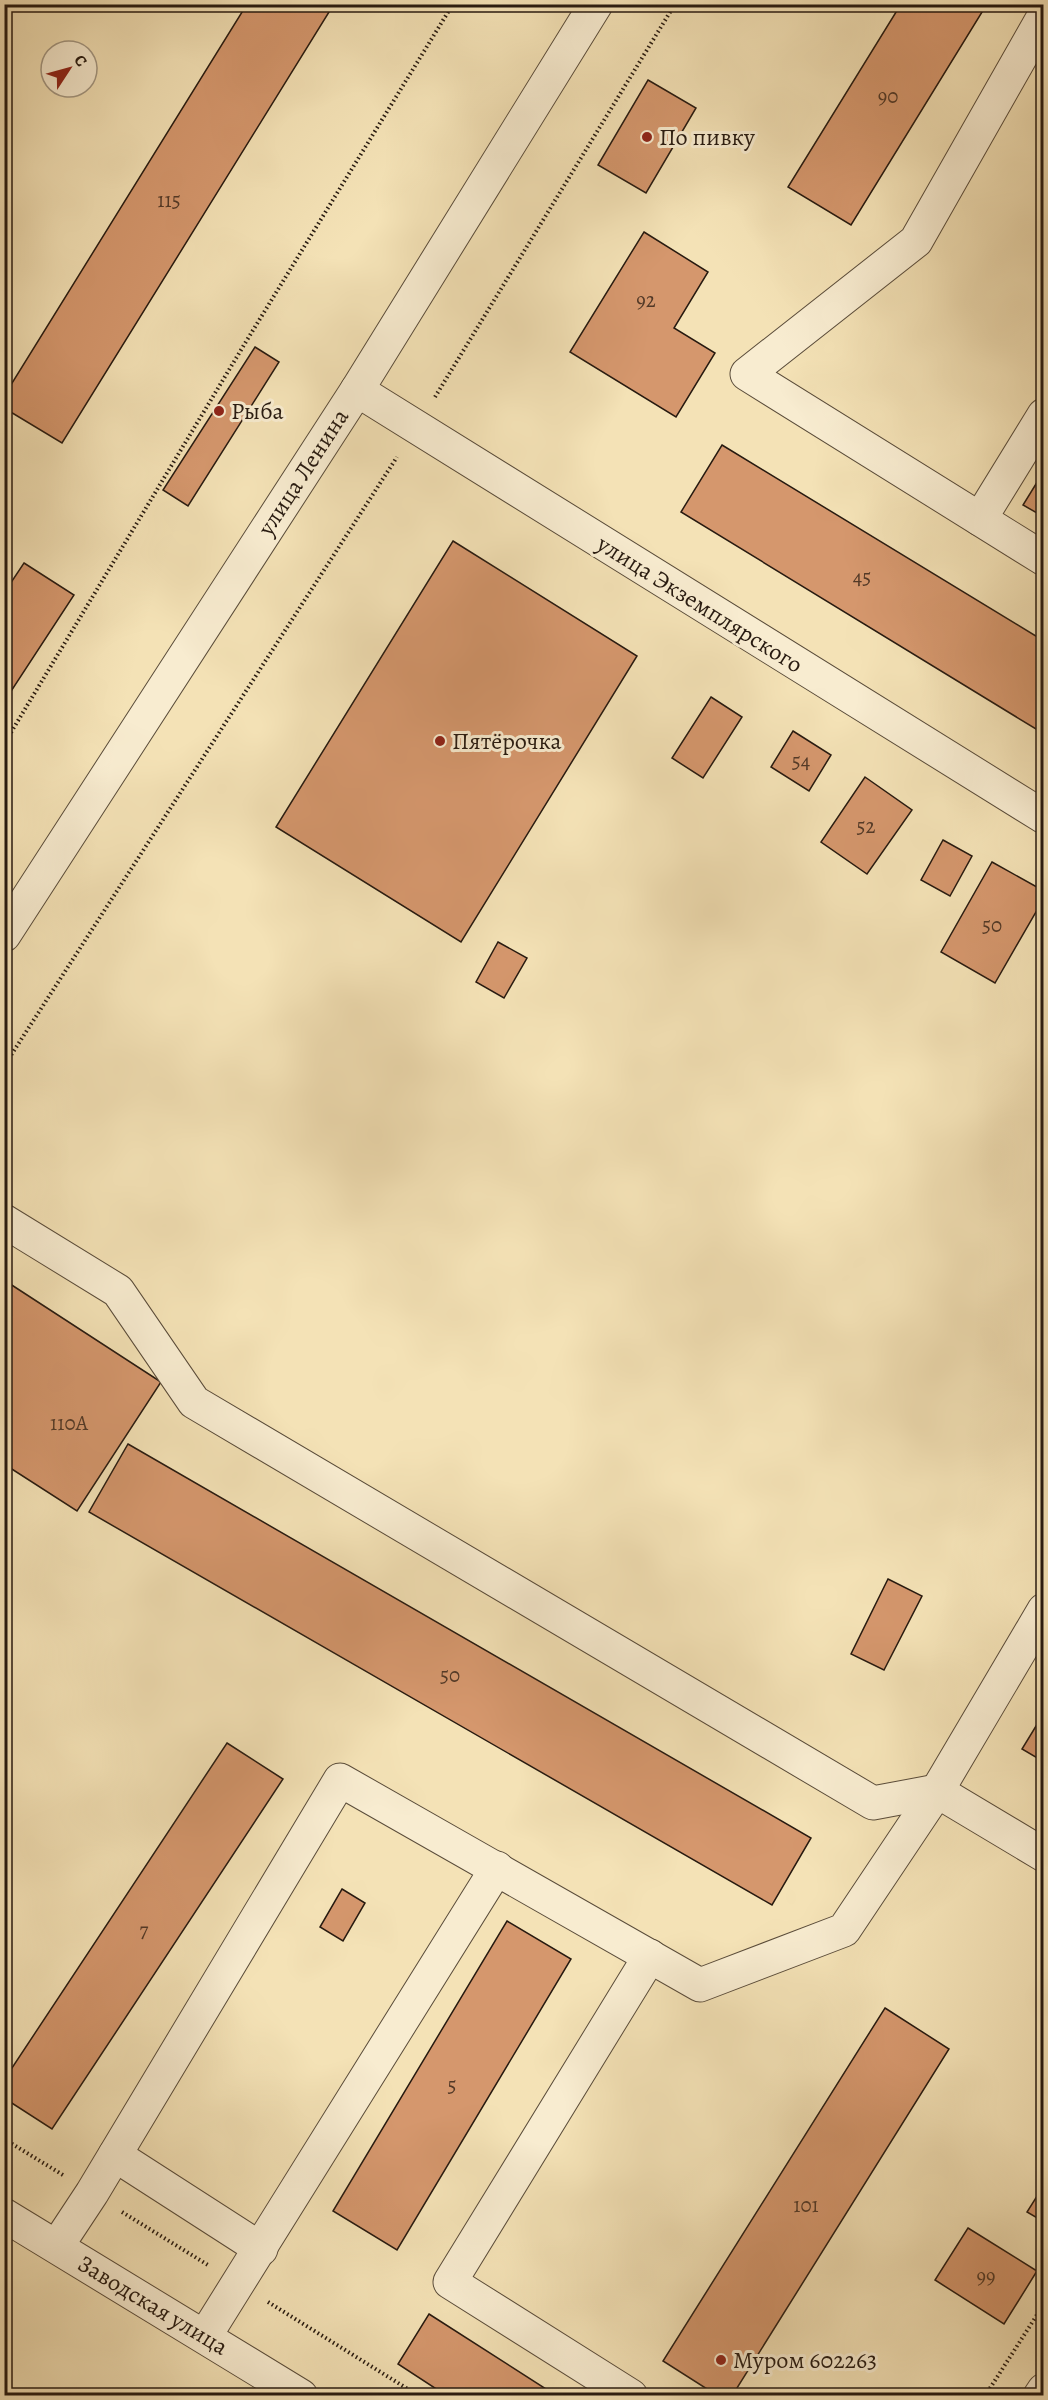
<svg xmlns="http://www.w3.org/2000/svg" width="1048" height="2400" font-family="Alegreya,serif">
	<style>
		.building { fill: #d5976d; stroke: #271a10; stroke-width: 1.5 }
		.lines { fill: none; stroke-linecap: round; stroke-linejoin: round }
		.minor-casing { stroke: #5a4c3a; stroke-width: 35 }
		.path { stroke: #271a10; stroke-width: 4; stroke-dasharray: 1.5 3; stroke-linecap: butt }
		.minor { stroke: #f8ecd0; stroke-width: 33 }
		.poi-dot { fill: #8f2418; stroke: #f8ecd0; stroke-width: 2 }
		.labels { text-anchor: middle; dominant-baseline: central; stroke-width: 6; stroke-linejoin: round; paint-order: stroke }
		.number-label { font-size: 21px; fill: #523927 }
		.poi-label { font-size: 24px; fill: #271a10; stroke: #f8ecd0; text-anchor: start }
		.street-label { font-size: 24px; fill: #271a10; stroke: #f8ecd0 }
	</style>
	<rect width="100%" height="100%" fill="#f4e2b6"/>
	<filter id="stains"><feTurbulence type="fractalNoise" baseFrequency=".00333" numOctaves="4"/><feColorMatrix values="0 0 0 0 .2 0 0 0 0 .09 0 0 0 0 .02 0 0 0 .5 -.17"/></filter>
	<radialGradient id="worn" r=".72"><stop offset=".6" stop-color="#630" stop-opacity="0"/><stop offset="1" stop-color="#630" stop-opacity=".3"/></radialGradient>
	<!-- building -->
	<g class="building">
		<polygon points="247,4 334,4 62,443 4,408 4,396"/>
		<polygon points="901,4 987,4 851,225 788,187"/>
		<polygon points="648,80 696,108 646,193 598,165"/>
		<polygon points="644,232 708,272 674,328 715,353 676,417 570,352"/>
		<polygon points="255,347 279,362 188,506 163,490"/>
		<polygon points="722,445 1044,641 1044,718 1036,729 681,512"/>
		<polygon points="1044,471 1044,517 1023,505"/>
		<polygon points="453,541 637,656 461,942 276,827"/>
		<polygon points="24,563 74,595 4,702 4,593"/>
		<polygon points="711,697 742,717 703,778 672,758"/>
		<polygon points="793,731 831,755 809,791 771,767"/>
		<polygon points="865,777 912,810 867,874 821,842"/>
		<polygon points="943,840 972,856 950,896 921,880"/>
		<polygon points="992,862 1044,891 1044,898 995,983 941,952"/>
		<polygon points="498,942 527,958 504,998 476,982"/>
		<polygon points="4,1280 161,1382 77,1511 4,1464"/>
		<polygon points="128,1444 811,1838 772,1905 89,1512"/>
		<polygon points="888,1579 922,1596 884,1670 851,1654"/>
		<polygon points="1044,1713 1044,1762 1022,1749"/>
		<polygon points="227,1743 283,1779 52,2129 4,2098 4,2080"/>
		<polygon points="342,1889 365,1903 343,1941 320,1927"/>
		<polygon points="507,1921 571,1959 397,2250 333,2211"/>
		<polygon points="885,2008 949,2049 732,2396 718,2396 663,2361"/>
		<polygon points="1044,2185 1044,2222 1027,2212"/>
		<polygon points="968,2228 1037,2271 1004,2324 935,2280"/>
		<polygon points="429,2314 557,2396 447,2396 398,2364"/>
	</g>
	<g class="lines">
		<defs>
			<g id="minor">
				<polyline points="1044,16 916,241 747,374 1044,559"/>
				<polyline points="357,390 1044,817"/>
				<polyline points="980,519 1044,415"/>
				<polyline points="4,935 357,390 596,4"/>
				<polyline points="4,1221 118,1291 194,1402 873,1803 937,1791 1044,1855"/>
				<polyline points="115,2155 261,2249"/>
				<polyline points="4,2215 301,2396"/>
				<polyline points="57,2246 92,2193 340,1780 700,1985 844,1930 937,1791 1044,1610"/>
				<polyline points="205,2336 497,1868"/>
				<polyline points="631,2396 450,2282 650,1956"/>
				<polyline points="1040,2396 1044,2390"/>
			</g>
		</defs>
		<!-- minor casing -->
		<use href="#minor" class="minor-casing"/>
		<!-- path -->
		<g class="path">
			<polyline points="435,397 675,4"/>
			<polyline points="4,744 247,340 453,4"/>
			<polyline points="4,1066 397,457"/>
			<polyline points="4,2139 63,2175"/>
			<polyline points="122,2212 208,2265"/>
			<polyline points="268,2302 419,2396"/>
			<polyline points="985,2396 1044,2304"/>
		</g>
		<!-- minor -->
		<use href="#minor" class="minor"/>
	</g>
	<!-- markers -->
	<g class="poi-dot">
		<circle cx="647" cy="137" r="6"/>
		<circle cx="219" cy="411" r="6"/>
		<circle cx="440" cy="741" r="6"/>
		<circle cx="721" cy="2360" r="6"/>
	</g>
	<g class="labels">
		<!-- number labels -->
		<g class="number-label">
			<text x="888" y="96">90</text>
			<text x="169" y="200">115</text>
			<text x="646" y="300">92</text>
			<text x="862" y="577">45</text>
			<text x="801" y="761">54</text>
			<text x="866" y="826">52</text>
			<text x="992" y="925">50</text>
			<text x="69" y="1423">110А</text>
			<text x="450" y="1675">50</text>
			<text x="144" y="1930">7</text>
			<text x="452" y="2085">5</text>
			<text x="806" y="2205">101</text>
			<text x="986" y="2276">99</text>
		</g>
		<!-- poi labels -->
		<g class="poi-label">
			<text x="659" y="137">По пивку</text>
			<text x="231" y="411">Рыба</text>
			<text x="452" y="741">Пятёрочка</text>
			<text x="733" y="2360">Муром 602263</text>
		</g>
		<!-- street labels -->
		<g class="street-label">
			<text transform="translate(303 472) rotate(-57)">улица Ленина</text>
			<text transform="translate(700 604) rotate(32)">улица Экземплярского</text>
			<text transform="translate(153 2305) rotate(31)">Заводская улица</text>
		</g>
	</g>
	<!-- margin -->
	<rect width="1048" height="2400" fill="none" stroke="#f4e2b6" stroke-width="24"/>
	<rect x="6" y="6" width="1036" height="2388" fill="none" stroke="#271a10" stroke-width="3"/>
	<rect x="12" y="12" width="1024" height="2376" fill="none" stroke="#271a10" stroke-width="1.5"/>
	<!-- north arrow -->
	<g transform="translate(69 69) rotate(54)"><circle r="28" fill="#f8ecd0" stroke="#a49883" stroke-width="1.5"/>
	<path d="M0-4.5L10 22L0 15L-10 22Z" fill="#8f2418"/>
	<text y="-9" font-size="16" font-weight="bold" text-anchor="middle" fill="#271a10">С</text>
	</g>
	<rect width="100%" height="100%" filter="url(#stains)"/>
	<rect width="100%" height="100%" fill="url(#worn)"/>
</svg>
